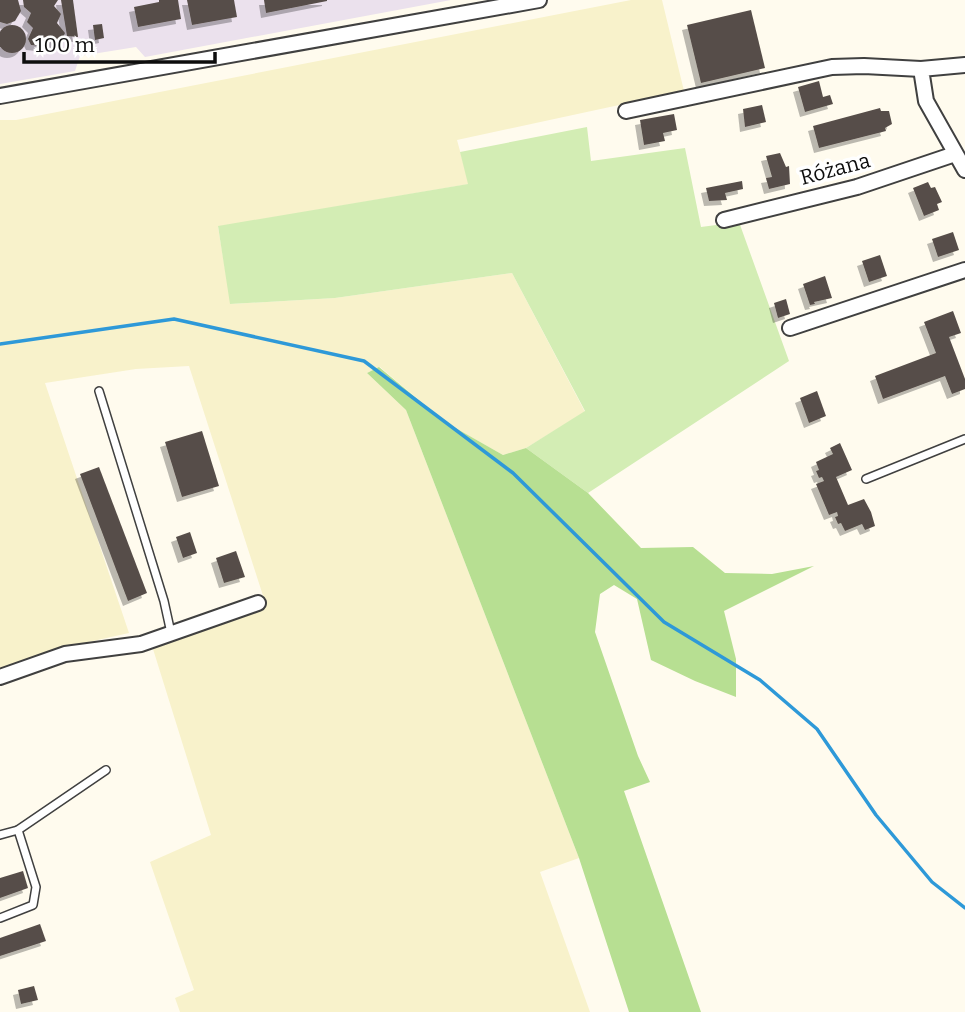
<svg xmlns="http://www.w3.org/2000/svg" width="965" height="1012" font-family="Bitter,serif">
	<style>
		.industrial { fill: #ebe1ed }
		.farmland { fill: #f8f2cb }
		.green { fill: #d3edb4 }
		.forest { fill: #b7df92 }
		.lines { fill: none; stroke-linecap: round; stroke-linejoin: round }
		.stream { stroke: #2e99d8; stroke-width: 3.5 }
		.building { fill: #574e49; filter: url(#shadow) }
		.service-casing { stroke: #404040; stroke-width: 10 }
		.minor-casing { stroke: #404040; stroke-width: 18 }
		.service { stroke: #fff; stroke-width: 7 }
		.minor { stroke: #fff; stroke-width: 14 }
		.labels { text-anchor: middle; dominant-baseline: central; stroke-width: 7; stroke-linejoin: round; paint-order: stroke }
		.street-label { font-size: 21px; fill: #0d0d0d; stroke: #fff }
	</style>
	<defs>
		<filter id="shadow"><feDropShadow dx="-5" dy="5" stdDeviation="0" flood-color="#0004"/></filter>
	</defs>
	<rect width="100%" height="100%" fill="#fffbee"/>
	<!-- industrial -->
	<polygon class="industrial" points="0,0 451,0 145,57 136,47 80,56 75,71 0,84"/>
	<!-- farmland -->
	<polygon class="farmland" points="631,0 662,0 684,91 457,140 469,184 218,227 231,304 335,298 512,273 585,412 526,448 503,455 445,422 380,367 367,373 406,410 579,858 540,872 590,1012 180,1012 175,998 194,990 150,862 211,835 153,649 203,627 266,605 189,366 136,369 45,383 129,633 66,647 0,670 0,120 16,120"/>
	<!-- green -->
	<polygon class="green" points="587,127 591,161 685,148 701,227 739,222 789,361 588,493 526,448 585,411 512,273 335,298 230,304 218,226 468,184 460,152"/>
	<!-- forest -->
	<polygon class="forest" points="379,367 445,422 503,455 526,448 588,493 641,548 693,547 725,573 772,574 814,566 724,611 736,659 736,697 695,681 651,660 637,599 614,585 600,594 595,632 638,756 650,782 624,791 701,1012 629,1012 579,858 406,410 367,373"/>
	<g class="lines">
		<!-- stream -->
		<polyline class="stream" points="0,344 174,319 364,361 513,473 664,622 760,680 817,729 876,815 932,882 965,908"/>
	</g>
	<!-- building -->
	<g class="building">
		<polygon points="0,0 18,0 21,11 15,21 7,24 0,22"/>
		<polygon points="23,0 58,0 54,6 61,14 57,23 65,33 61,42 56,44 46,39 41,46 31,45 28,39 33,28 27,22 31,13 24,7"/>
		<polygon points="61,0 73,0 78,37 67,36"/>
		<polygon points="159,0 178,0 181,19 138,27 134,7 159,2"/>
		<polygon points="187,0 234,0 237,17 192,25"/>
		<polygon points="264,0 327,0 327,1 266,13"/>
		<polygon points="751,10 765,68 701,83 687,25"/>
		<polygon points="102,24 104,38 95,40 93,25"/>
		<circle cx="12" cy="39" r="14"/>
		<polygon points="819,81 823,97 830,95 833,104 805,112 798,87"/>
		<polygon points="762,105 766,122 745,127 743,109"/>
		<polygon points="880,108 881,111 889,111 892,124 885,128 886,131 819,148 813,126"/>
		<polygon points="674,114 677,130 663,133 665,141 644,145 640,120"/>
		<polygon points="780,153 786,167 789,166 790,184 769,189 766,178 772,177 766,156"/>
		<polygon points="742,181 743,189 725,193 727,200 709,201 706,188"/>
		<polygon points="928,182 931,188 935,187 942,202 937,204 939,210 924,216 913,188"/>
		<polygon points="953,232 959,250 938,257 932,239"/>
		<polygon points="880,255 887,276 869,282 862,261"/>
		<polygon points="825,276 832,298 814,302 815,304 810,305 803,284"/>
		<polygon points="786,299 790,314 778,318 774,303"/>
		<polygon points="953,311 961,333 949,337 965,379 965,389 952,394 945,376 883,399 875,376 936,353 924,322"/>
		<polygon points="817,391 826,416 809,423 800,398"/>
		<polygon points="202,431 219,486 182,497 165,442"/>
		<polygon points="840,443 852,470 836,477 848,505 864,499 871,512 875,526 865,530 862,524 845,531 841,523 838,524 835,517 838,516 837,512 829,515 816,484 824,481 822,477 819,478 816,471 819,470 816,462 833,454 830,448"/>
		<polygon points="99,467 147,593 128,601 80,474"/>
		<polygon points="190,532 197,553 183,558 176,537"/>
		<polygon points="236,551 245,577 224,583 216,558"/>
		<polygon points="23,871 28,888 0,898 0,878"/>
		<polygon points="40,924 46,941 0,956 0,938"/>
		<polygon points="34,986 38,1000 21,1004 18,990"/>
	</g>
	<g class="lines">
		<defs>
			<g id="service">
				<polyline points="99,391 164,601 171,633"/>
				<polyline points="866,479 965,439"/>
				<polyline points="18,830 106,770"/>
				<polyline points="0,835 18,830 36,887 33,905 0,918"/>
			</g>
			<g id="minor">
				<polyline points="965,65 921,69 926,101 965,170"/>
				<polyline points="0,96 539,0"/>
				<polyline points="626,111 832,67 864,66 921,69"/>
				<polyline points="724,220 857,187 955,154"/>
				<polyline points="790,328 965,270"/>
				<polyline points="0,677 65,654 141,644 258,603"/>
			</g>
		</defs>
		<!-- service casing -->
		<use href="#service" class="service-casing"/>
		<!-- minor casing -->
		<use href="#minor" class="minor-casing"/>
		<!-- service -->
		<use href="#service" class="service"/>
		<!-- minor -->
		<use href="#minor" class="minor"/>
	</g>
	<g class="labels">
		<!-- street labels -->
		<g class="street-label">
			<text transform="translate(835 169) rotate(-15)">Różana</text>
		</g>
	</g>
	<!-- scale -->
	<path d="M24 52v10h191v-10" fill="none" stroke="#0d0d0d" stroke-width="3.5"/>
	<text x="35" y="52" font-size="21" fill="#0d0d0d" stroke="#ffffff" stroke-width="5" paint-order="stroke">100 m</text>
</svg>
